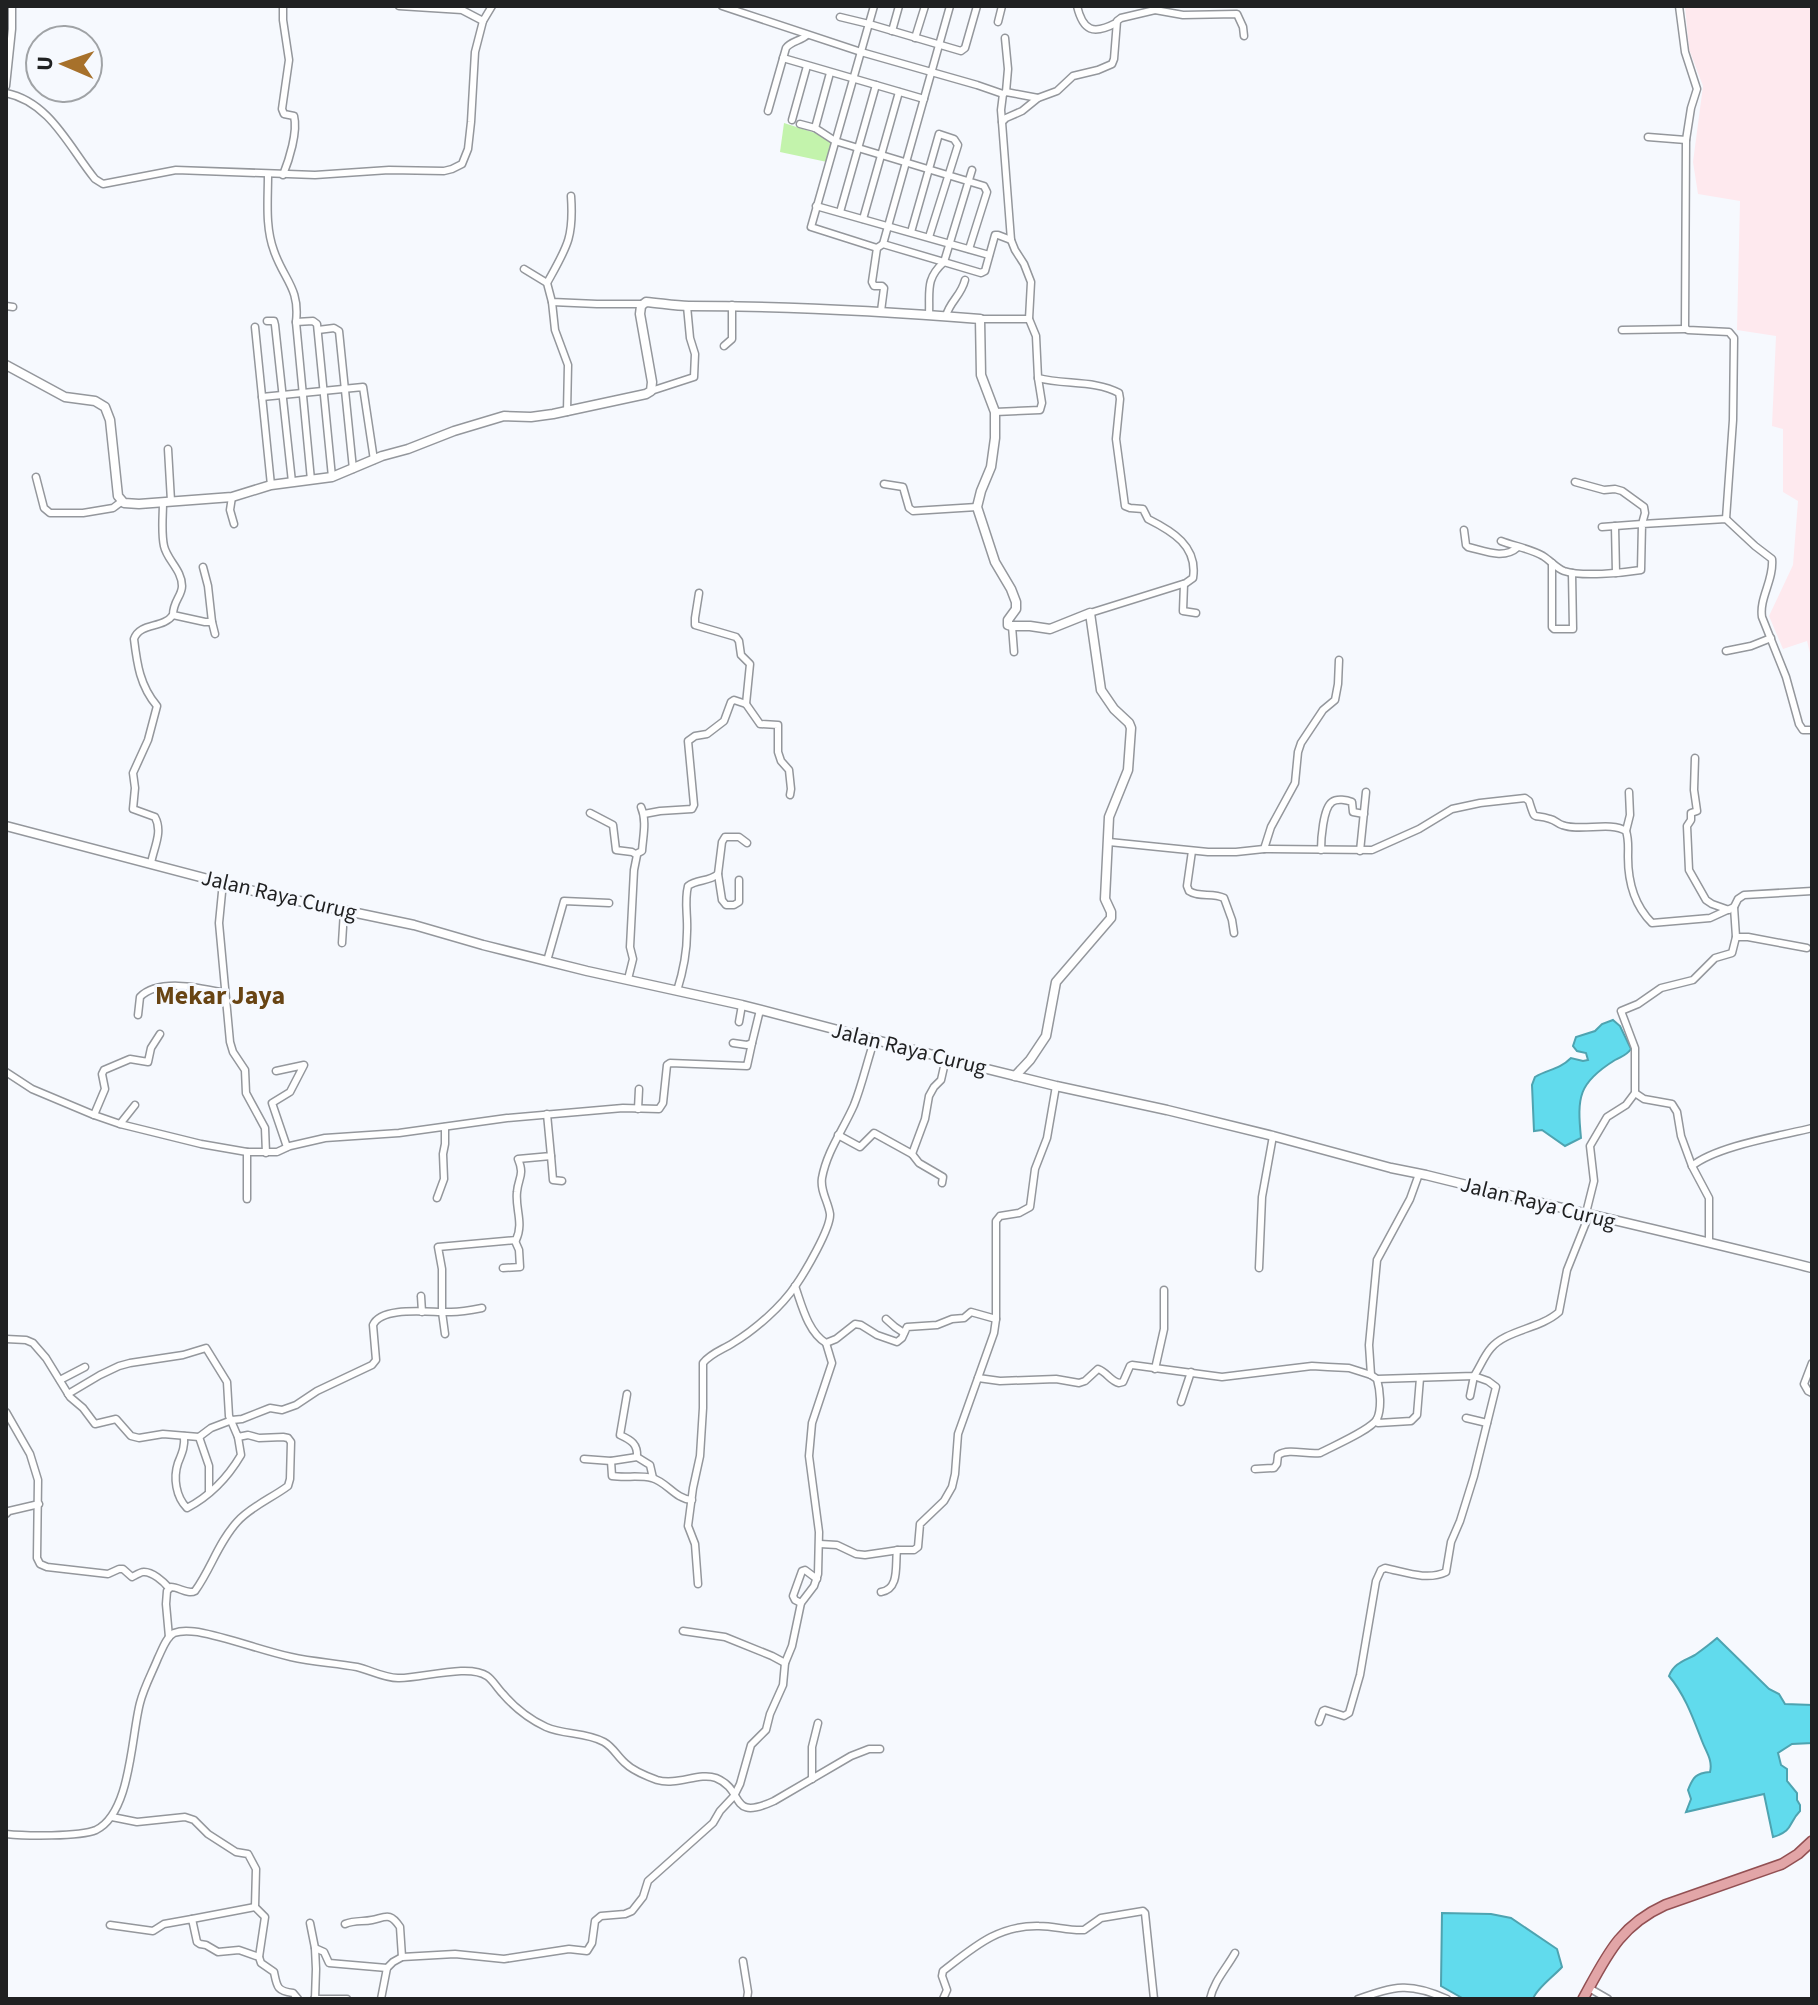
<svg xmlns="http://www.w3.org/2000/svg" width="1818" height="2005" font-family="'Source Sans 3',sans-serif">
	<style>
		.industrial { fill: #fee9ee }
		.green { fill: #c3f3ac }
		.water { fill: #61dbed; stroke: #4ea3b0; stroke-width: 2 }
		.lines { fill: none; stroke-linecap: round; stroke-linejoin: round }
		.street-casing { stroke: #94979c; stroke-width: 9 }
		.secondary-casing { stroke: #94979c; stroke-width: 11 }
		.primary-casing { stroke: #925053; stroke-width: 12 }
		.street { stroke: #fff; stroke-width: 6 }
		.secondary { stroke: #fff; stroke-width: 8 }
		.primary { stroke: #e2a5a7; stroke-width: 9 }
		.labels { text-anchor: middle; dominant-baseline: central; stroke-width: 6; stroke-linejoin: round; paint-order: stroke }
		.street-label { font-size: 22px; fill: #202122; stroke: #f6f9fe }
		.quarter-label { font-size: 26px; font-weight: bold; fill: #684413; stroke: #f6f9fe }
	</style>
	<rect width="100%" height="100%" fill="#f6f9fe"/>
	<!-- industrial -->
	<polygon class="industrial" points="1685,6 1812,6 1812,661 1807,641 1783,649 1769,616 1793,565 1798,501 1783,492 1783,429 1772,426 1776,336 1737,330 1740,201 1698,194 1693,162 1703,86 1689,49"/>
	<!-- green -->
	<polygon class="green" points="784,123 834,139 827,162 780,152"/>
	<!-- water -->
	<g class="water">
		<path d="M1613,1020l7,6 11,23c-5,7 -9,7 -16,11 -37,23 -38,37 -34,78l-16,8 -23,-16 -8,1 -2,-46 3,-8c13,-8 24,-7 36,-19l12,3 5,-1 -2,-7 -9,-2 -4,-5 3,-9 19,-6 7,-7z"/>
		<path d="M1717,1638l52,51 10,5 6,10 27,1v38l-20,1 -14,9 3,12 6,4v12l10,12v7l3,5v6c-12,12 -6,20 -27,26l-9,-43 -78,18 5,-13 -3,-9c5,-13 8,-17 22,-18 3,-12 -4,-20 -8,-31 -9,-23 -17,-46 -33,-65 5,-13 15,-15 26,-21 7,-5 15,-11 22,-17z"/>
		<path d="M1442,1913l49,1 20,4 46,31 5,18c-8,9 -26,22 -29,32h-69l-23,-13z"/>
	</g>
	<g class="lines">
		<defs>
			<g id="street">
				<polyline points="399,6 462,10 483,21"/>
				<polyline points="722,6 861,52 977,85 1003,94 1006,92 1038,98"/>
				<polyline points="874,6 811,227 877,248 883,244 981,273 985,271 995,235 998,235 1011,240"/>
				<path d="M1077,6c6,25 16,29 39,17"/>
				<polyline points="1679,6 1685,52 1697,89 1691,108 1686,140 1685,328 1688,330 1729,332 1734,338 1733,420 1726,519"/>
				<polyline points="1155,10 1183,15 1237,14 1243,27 1244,36"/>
				<polyline points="840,17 869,24 961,51 965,48 977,6"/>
				<polyline points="998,22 1002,6"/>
				<polyline points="892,31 899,6"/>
				<polyline points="915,38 925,6"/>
				<polyline points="1005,38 1008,69 1006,92"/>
				<polyline points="783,58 924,99"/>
				<polyline points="6,86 12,29 12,6"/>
				<path d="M6,93c44,9 63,54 89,86l8,5 73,-14 139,5 74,-5 55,1 8,-2 10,-5 6,-15 3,-27 4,-70 8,-31 9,-15"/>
				<path d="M768,111l18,-63c5,-7 15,-7 21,-13"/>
				<polyline points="792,120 807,66"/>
				<polyline points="1002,122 1001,110 1003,94"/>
				<polyline points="800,124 815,128 835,141 984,186 987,192 969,249"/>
				<polyline points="815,128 830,73"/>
				<polyline points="1648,137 1686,140"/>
				<path d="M268,175c0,25 -3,52 6,76 10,29 26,37 22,71l15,158"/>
				<path d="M283,175c6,-15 15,-43 11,-59l-10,-2 -2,-5 7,-49 -6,-40v-14"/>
				<polyline points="816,206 989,255"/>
				<polyline points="840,212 876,85"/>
				<polyline points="863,219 899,92"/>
				<polyline points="911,232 939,134 954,139 958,145 929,237"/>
				<polyline points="883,244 950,6"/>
				<polyline points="877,248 872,282 874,286 882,286 884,288 881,311"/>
				<polyline points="524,269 547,283 552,302 597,304 642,304"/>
				<path d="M547,283c20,-36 27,-45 24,-87"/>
				<polyline points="552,302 555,330 568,365 567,412"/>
				<polyline points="6,306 13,307"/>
				<path d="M929,315c1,-24 -4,-36 15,-53l28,-92"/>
				<path d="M946,316c4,-15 15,-20 19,-36"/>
				<polyline points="980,319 1029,319"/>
				<polyline points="267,321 274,321 275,325 292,482"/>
				<polyline points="296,322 313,321 317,324 332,477"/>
				<polyline points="255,327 271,485"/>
				<polyline points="318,330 334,328 339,331 353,469"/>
				<polyline points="1622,330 1686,329"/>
				<polyline points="724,346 732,339 732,305"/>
				<polyline points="651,391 694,377 695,354 690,338 687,306"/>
				<polyline points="262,397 363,387 374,460"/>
				<polyline points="995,412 1040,410 1042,403 1038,378"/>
				<polyline points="168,449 171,501"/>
				<polyline points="36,477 44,508 50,513 83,513 113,508 121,502"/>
				<polyline points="1575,482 1604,490 1615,489 1622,491 1644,507 1645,513 1642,524 1602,527"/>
				<polyline points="884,484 903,487 909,508 913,511 977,507"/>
				<polyline points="232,497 230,510 234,524"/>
				<path d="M163,502c0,14 -2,30 1,44 3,14 18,24 18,40 0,10 -9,15 -9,29l32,7h7l-4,-36 -5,-19"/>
				<polyline points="1615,526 1616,573"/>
				<path d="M1464,530l2,15 2,2c17,4 36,13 50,0"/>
				<path d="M1501,541c13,5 30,8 42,15 8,5 13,12 21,15 18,6 58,2 77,-1l1,-46 84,-5 29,27 17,13c2,21 -13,39 -10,58l24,60 13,47 4,6h9"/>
				<polyline points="1552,563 1552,627 1554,629 1573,629 1572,573"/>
				<polyline points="1184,584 1183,611 1196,613"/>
				<polyline points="699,593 695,618 695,625 736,637 739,641 741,655 750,664 746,704"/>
				<path d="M1090,613l96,-30 7,-5c5,-32 -21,-47 -45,-59l-5,-10 -13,-1 -5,-2 -9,-67 4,-40 -1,-6c-24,-13 -55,-8 -81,-15l-2,-42 -7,-17 2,-37 -7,-18 -9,-14 -4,-10 -9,-118 4,-4 16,-7 16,-13 19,-7 16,-15 25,-6 14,-6 2,-5 3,-38 4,-3 34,-8 2,-4"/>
				<polyline points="212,622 215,634"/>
				<polyline points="1012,626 1014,652"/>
				<polyline points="1726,651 1751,646 1771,638"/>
				<polyline points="1695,758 1694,790 1697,811 1691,813 1691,820 1687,826 1689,870 1706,900 1712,904 1729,910"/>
				<polyline points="590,813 613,825 616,850 632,852 637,855 634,870 630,947 633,959 628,979"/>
				<polyline points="644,814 660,811 692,809 694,805 688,741 695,736 707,734 724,721 731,702 734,700 746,704 760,724 778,725 778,752 781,761 789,770 791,789 790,795"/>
				<polyline points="1626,831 1630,815 1629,792"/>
				<path d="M1109,842l99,10h28l28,-3 108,1 47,-21 33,-20 28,-6 45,-5 4,3c7,22 3,12 21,18 5,1 8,5 12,6 19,7 48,-4 64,6 3,9 2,17 2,26 0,26 6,48 24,66l58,-5 24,-11 4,-8 6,-4 68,-4"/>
				<polyline points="1264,849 1271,827 1295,783 1298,752 1301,743 1323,710 1335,700 1338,684 1339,660"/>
				<path d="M1321,850c0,-10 2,-42 11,-48 5,-4 15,-2 20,0l1,10 11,2"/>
				<path d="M1192,851l-5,35 2,5c10,7 24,1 35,7l8,22 2,13"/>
				<polyline points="1360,851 1366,792"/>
				<path d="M636,854l6,-3c1,-15 5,-30 -1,-44"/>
				<path d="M151,863c3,-16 12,-31 4,-46l-22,-8 2,-21 -2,-15 15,-33 9,-34c-17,-20 -20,-42 -23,-67 6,-17 29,-10 39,-24"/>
				<polyline points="718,874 722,900 726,905 734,905 739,902 739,880"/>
				<polyline points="223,882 219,923 230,1042 233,1052 245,1070 246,1093 265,1128 266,1153"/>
				<polyline points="1736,937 1748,937 1807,948"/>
				<polyline points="342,943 344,911"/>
				<polyline points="547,961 564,901 609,903"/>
				<path d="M677,991c6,-19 10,-39 10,-59 1,-17 -3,-30 1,-46 9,-7 21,-4 30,-12l4,-32 3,-5h14l8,6"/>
				<path d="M138,1015l2,-18c19,-19 61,-9 85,-4"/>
				<polyline points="739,1022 742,1005"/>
				<polyline points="733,1043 747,1045 752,1043 760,1010"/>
				<polyline points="276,1071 304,1065 290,1092 272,1103 287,1147"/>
				<polyline points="6,1072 32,1089 94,1115 120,1124 201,1144 247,1152 277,1152 290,1146 325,1138 399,1133 507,1118 623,1108 659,1109 663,1103 667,1065 670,1063 747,1066 752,1043"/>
				<polyline points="1635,1093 1644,1099 1672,1104 1677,1112 1681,1136 1692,1166"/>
				<polyline points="638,1109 639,1089"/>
				<polyline points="94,1115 105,1089 102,1074 104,1070 130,1059 148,1062 151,1048 160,1034"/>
				<polyline points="120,1124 135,1105"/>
				<polyline points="838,1135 860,1147 874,1133 912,1154 925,1119 929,1096 934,1087 941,1080 946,1058"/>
				<polyline points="912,1154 919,1163 943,1177 942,1183"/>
				<polyline points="551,1156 553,1180 562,1181"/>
				<polyline points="437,1198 444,1179 443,1154 445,1144 445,1127"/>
				<polyline points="247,1199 247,1152"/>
				<polyline points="1586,1213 1594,1181 1590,1146 1607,1117 1626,1105 1635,1093 1635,1048 1621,1011 1638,1004 1661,988 1693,980 1715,958 1732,953 1736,937 1734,907"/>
				<path d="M1709,1242v-44l-17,-32c25,-20 88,-30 120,-38"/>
				<polyline points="503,1268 520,1267 519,1250 515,1241"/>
				<polyline points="1259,1268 1262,1197 1273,1136"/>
				<path d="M795,1286c7,20 13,46 31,57l10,-4 19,-15 6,1 16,10 20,7 5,-4 5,-11 30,-2 15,-6 12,-1 7,-6 25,7"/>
				<polyline points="421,1296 422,1312"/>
				<polyline points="886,1319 895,1327 904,1333"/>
				<path d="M445,1334l-3,-22v-43l-4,-22 78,-7c8,-17 -1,-31 1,-48 1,-14 8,-17 1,-33l33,-3 -4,-42"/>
				<path d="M6,1339l20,1 7,3 13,15 24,39 13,11 12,16 21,-5 15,17 8,2 24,-4 36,3 12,-9 21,-8 10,-1 28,-11 12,2 14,-5 21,-14 55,-26 4,-5 -3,-35c9,-20 59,-12 78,-13 11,0 21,-2 31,-4"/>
				<polyline points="1812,1363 1804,1384 1808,1391 1812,1393"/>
				<polyline points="1155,1369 1164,1329 1164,1290"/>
				<polyline points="1371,1375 1369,1345 1377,1260 1410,1199 1419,1174"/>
				<path d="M978,1378l22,3 56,-2 23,4 6,-2 13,-12c9,3 12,12 21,14l4,-1 7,-16 2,-1 90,12 90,-11 16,1 21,1 22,7 6,4 97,-3c6,-9 10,-20 17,-28 15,-18 49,-19 68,-36l8,-42 22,-55"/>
				<polyline points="60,1380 85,1367"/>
				<path d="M68,1394l32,-19 19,-9 11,-3 53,-8 23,-7 21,34 2,34 9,21 10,-2 11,3 24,-1 5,1 3,4 -1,37 -2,7c-16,12 -38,21 -51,36 -19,21 -26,47 -42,69 -7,4 -16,-4 -24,-4l-4,4 -1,13 3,33"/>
				<path d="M627,1394l-7,41c11,5 18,9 17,22"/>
				<polyline points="1181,1402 1191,1372"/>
				<path d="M6,1412l24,42 8,26 -1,78 3,6 7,3 61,7 11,-5h4l9,8c2,-1 9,-5 11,-5 9,-1 21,10 26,16"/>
				<polyline points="1466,1418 1487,1423"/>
				<polyline points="1377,1419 1378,1423 1411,1421 1417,1415 1420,1378"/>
				<path d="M184,1436c1,11 -2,17 -6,27 -5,15 -2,34 9,45 23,-12 41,-31 54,-53l-3,-18"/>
				<polyline points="199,1437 209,1466 209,1492"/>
				<polyline points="584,1459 611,1461 637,1457 650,1465 653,1478"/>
				<path d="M611,1461l1,15c13,2 27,-1 40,2 15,4 23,21 40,22"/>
				<path d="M1255,1469l19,-1 3,-4 1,-9c11,-7 29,0 42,-2 13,-7 51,-23 57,-34 5,-11 3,-29 0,-40"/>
				<polyline points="6,1514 9,1511 39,1504"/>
				<polyline points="820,1544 837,1545 856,1554 865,1555 899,1550 914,1550 918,1547 920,1524 944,1501 952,1487 955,1474 958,1434 994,1333 996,1319 996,1221 1000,1216 1019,1213 1030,1207 1035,1169 1047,1138 1056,1086"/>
				<path d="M698,1584l-3,-40 -7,-18 5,-38 7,-32 3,-48v-45c8,-10 19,-13 30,-20 22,-13 49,-37 63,-58 9,-13 35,-57 34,-71 -2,-13 -10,-23 -8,-36 5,-27 21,-48 32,-73 8,-20 13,-43 20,-64"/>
				<path d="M881,1592c19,-3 14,-27 16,-42"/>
				<polyline points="801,1603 795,1600 793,1596 802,1571 805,1570 817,1579"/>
				<polyline points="683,1631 725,1637 772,1656 785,1663"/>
				<path d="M1319,1722l4,-11 2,-1 19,6 5,-3 11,-38 16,-94 5,-11 4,-2c20,4 42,13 61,4l5,-30 9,-21 14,-45 22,-89 -8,-6 -14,-5 -4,20"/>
				<polyline points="812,1779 812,1747 818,1723"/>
				<polyline points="112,1817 137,1822 185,1817 194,1820 208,1834 236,1852 248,1854 256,1869 255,1907 265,1917 259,1957"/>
				<path d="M6,1834c19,2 73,3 90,-4 35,-17 35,-93 44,-127 4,-16 12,-30 18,-45 4,-8 8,-21 16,-25 8,-3 16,-2 24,-1 32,6 62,18 93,25 22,5 44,6 66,10 13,3 27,11 41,11 21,1 71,-15 89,-2 6,4 10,12 16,18 12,14 26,25 43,33 18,8 40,5 58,15 9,5 13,14 21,21 8,8 21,13 32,17 20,6 42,-8 59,-2 30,12 12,44 58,23l77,-45 18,-7h11"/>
				<polyline points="192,1919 255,1907"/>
				<polyline points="310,1923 315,1948 324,1952 329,1963 387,1968"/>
				<path d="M345,1924c10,-4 18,-2 27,-4 14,-3 18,-8 28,7l2,30"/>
				<path d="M110,1925l43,6 11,-7 28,-5 5,23 3,2 6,1 12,7 21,-2 20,7 2,6 13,9c3,15 3,19 19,21l5,6"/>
				<polyline points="315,1948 316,1969 315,1999"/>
				<polyline points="743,1961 748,1992 747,1999"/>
				<polyline points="1589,1988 1608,1999"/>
				<polyline points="314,1999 347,1999"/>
				<polyline points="381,1999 387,1968 393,1962 402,1957 455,1954 504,1959 569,1949 587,1951 592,1943 595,1921 601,1916 625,1914 632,1911 643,1897 648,1881 713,1823 720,1811 734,1796 740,1784 751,1745 766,1730 770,1714 783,1685 785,1663 792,1646 801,1603 814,1586 818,1574 819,1532 809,1456 812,1423 832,1363 826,1343"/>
				<path d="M943,1999l4,-9 -5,-14 1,-5c31,-24 55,-46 96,-45 16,0 30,5 45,4l17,-12 42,-7 2,2 9,86"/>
				<path d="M1210,1999c4,-18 16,-30 25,-46"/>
				<path d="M1358,1999c38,-13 51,-17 89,0"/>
			</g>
			<g id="secondary">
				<path d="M6,365l59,32 30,4 10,6 5,13 8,76 6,7 15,1 93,-7 39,-12 61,-8 50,-21 26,-7 46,-18 50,-15 27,1 22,-3 93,-20 5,-3 1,-9 -12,-68 1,-8 5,-4c14,1 29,4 43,4 97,0 194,5 291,13l1,56 14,37v26l-4,29 -10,24 -4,16 18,55 16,27 5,13v7l-8,11v5l4,1h18l20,3 40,-16 11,77 13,19 15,14 2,5 -3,42 -19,47 -4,82 6,13v6l-55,64 -10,54 -16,24 -15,16"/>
				<path d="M6,826l255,67 153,32 69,20 104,26 155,34 241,63 73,18 111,24 106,26 118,32 35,7c128,32 257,60 386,93"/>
			</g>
			<path id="primary" d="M1583,1999c23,-42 36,-73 82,-94l117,-41 16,-10 14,-13"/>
		</defs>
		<!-- street casing -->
		<use href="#street" class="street-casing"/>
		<!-- secondary casing -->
		<use href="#secondary" class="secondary-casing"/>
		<!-- primary casing -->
		<use href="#primary" class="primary-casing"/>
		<!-- street -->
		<use href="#street" class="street"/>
		<!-- secondary -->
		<use href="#secondary" class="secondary"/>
		<!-- primary -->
		<use href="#primary" class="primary"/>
	</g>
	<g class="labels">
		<!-- street labels -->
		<g class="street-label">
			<text transform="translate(279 895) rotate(13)">Jalan Raya Curug</text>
			<text transform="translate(909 1049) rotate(14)">Jalan Raya Curug</text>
			<text transform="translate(1538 1203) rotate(14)">Jalan Raya Curug</text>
		</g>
		<!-- quarter labels -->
		<g class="quarter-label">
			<text x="220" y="995">Mekar Jaya</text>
		</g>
	</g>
	<!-- border -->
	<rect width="1818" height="2005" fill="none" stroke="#202122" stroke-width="16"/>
	<!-- north arrow -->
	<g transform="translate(64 64) rotate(272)"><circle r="38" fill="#f6f9fe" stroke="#a0a3a6" stroke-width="2"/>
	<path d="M0-6L14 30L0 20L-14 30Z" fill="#a7712b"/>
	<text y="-12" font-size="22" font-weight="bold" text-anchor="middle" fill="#202122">U</text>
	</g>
</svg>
